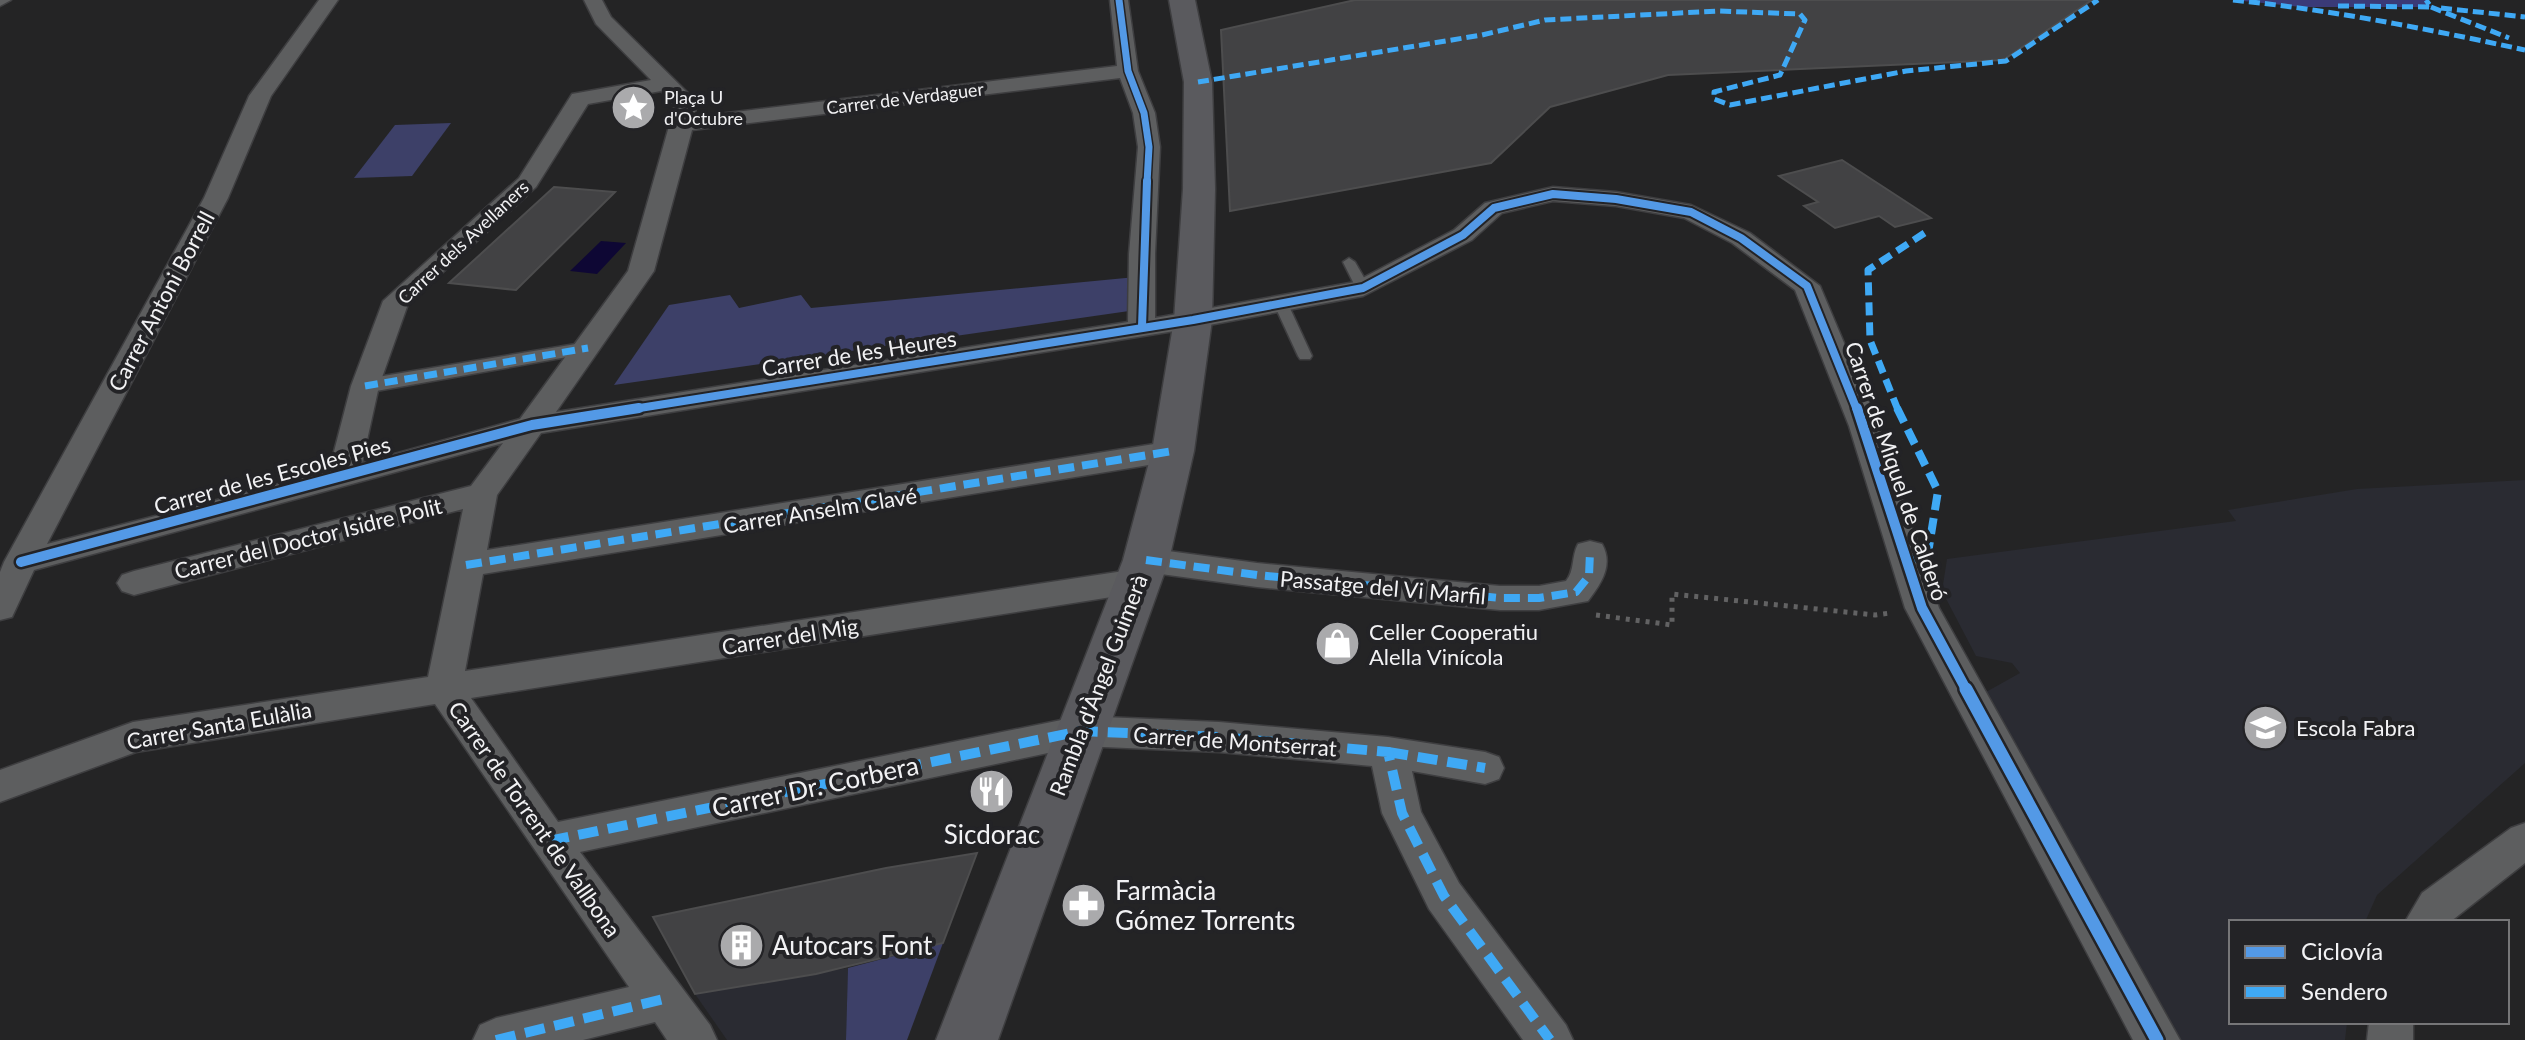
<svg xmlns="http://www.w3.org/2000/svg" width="2525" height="1040" font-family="Lato,sans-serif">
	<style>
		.built { fill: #2a2b32 }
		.green { fill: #3d4068 }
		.forest { fill: #3a3a77 }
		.water { fill: #0e0734 }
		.building { fill: #424244; stroke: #4d4d4e; stroke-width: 2 }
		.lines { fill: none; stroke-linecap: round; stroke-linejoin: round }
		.service-casing { stroke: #3e3e40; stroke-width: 3 }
		.pedestrian-casing { stroke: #3e3e40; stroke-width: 3 }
		.minor-casing { stroke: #3e3e40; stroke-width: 3 }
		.secondary-casing { stroke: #3e3e40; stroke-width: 3 }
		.path { stroke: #626263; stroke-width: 5; stroke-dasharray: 4 6; stroke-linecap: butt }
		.service { fill: #5d5e5f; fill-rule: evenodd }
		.pedestrian { fill: #5d5e5f; fill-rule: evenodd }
		.minor { fill: #5d5e5f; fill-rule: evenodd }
		.secondary { fill: #5a5a5e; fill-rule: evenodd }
		.quiet-far3 { stroke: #3fa9f5; stroke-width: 5; stroke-dasharray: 11 5; stroke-linecap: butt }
		.quiet-far2 { stroke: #3fa9f5; stroke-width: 7; stroke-dasharray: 13 7; stroke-linecap: butt }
		.quiet-far1 { stroke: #3fa9f5; stroke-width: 8; stroke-dasharray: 16 8; stroke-linecap: butt }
		.quiet { stroke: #3fa9f5; stroke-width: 10; stroke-dasharray: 20 10; stroke-linecap: butt }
		.cycleway-far3-casing { stroke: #232326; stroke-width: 10 }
		.cycleway-far2-casing { stroke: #232326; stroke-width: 12 }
		.cycleway-far1-casing { stroke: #232326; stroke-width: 15 }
		.cycleway-casing { stroke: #232326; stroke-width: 18 }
		.cycleway-far3 { stroke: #5399e6; stroke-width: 7 }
		.cycleway-far2 { stroke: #5399e6; stroke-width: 8 }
		.cycleway-far1 { stroke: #5399e6; stroke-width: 10 }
		.cycleway { stroke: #5399e6; stroke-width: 13 }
		.labels { text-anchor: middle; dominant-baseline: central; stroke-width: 8; stroke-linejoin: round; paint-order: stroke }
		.far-poi-label { font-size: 18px; fill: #f2f2f4; stroke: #232326; text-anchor: start }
		.far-street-label { font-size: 18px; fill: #f2f2f4; stroke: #232326 }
		.street-label { font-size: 22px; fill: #f2f2f4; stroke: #232326 }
		.poi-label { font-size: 22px; fill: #f2f2f4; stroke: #232326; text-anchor: start }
		.near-street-label { font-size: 26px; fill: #f2f2f4; stroke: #232326 }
		.near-poi-label { font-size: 26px; fill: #f2f2f4; stroke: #232326; text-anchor: start }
	</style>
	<rect width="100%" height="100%" fill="#242425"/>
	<!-- built -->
	<g class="built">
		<polygon points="2525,480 2525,763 2377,895 2365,922 2231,922 2231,1022 2347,1022 2345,1040 2170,1040 1986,692 2020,673 2012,663 1976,656 1942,591 1947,559 2236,521 2228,510 2357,489"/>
		<polygon points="848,968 846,1040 727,1040 695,994"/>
	</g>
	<!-- green -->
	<g class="green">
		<polygon points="451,123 412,176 354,178 395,125"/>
		<polygon points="1136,277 1136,310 614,385 669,305 730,295 739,308 801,295 811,308"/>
		<polygon points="943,943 907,1040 846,1040 848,968"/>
	</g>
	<!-- forest -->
	<polygon class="forest" points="2233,0 2426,0 2431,7 2302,7"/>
	<!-- water -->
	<polygon class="water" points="601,241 626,243 597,274 570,271"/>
	<!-- building -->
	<g class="building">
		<polygon points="1355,0 2092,0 2003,60 1668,75 1550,107 1491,163 1230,211 1221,30"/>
		<polygon points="1842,160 1931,218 1895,227 1879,216 1835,228 1804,206 1818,202 1779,176"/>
		<polygon points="554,187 615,192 516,290 449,283"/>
		<polygon points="977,853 943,943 816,974 695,994 653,917 886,868"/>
	</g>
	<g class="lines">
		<defs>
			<g id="service">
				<polygon points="1349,258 1355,262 1370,288 1368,291 1358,291 1356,288 1343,262"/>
				<polygon points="1281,300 1288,304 1312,356 1310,359 1300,359 1298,356 1274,304"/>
			</g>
			<polygon id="pedestrian" points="588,342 595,344 598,348 595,352 365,393 354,386 365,379"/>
			<g id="minor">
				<polygon points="0,0 11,0 0,6"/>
				<path d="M319,0h19l-67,96 -43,102 -181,346 282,-73 22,-85 32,-85 136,-123 53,-84 79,-14 -55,-56 -12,-24h18l9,17 83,82 3,5 -3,13 423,-51 -7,-66h18l10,71 17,42 5,34 -5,107v64l200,-36 99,-52 31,-27 68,-16 63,5 75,13 59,28 70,53 59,140 60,182 241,432h-47l-228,-432 -56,-182 -54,-136 -63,-47 -48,-25 -68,-12 -63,-5 -51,12 -30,27 -109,56 -170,32 -652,105 -44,62 -10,55 686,-109 11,3 4,7 -4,7 -11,3 -690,113 -18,97 672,-102 12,4 5,8 -5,8 -12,4 -666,105 87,124 523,-106 138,6 169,15 97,15 14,5 5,11 -5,11 -14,5 -73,-13 9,41 38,71 107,142 7,15h-50l-94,-131 -47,-96 -10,-47 -153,-14 -138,-6 -501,106 130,173 7,15h-50l-12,-18 -72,18h-110l7,-15 16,-7 133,-31 -194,-283 -299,48 -136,50v-32l133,-48 295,-45 35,-168 -329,86 -12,-4 -5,-8 5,-8 12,-4 337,-85 32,-43 -469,127 -22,47 -12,3v-48l4,-10 200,-364 45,-102zM1120,78l13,35 5,34 -9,107 -1,68 -572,90 98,-141 38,-141zM661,91l14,14 -47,166 -108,148 -158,44 17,-77 29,-82 128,-117 52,-83z"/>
				<path d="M1590,541l12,3c12,21 -1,40 -14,57l-49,9h-39l-243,-23 -111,-15 -12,-4 -5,-8 5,-8 12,-4 111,15 243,23h39l27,-5c9,-11 5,-24 12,-37z"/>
				<polygon points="2525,823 2525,863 2450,922 2405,922 2422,893 2511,828"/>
				<polygon points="2369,1022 2413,1022 2413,1040 2367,1040"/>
			</g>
			<polygon id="secondary" points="1169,0 1195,0 1212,82 1215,189 1212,320 1194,451 1169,560 998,1040 936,1040 1123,560 1152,451 1174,320 1183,189 1184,82"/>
		</defs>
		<!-- service casing -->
		<use href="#service" class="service-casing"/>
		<!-- pedestrian casing -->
		<use href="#pedestrian" class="pedestrian-casing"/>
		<!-- minor casing -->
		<use href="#minor" class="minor-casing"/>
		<!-- secondary casing -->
		<use href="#secondary" class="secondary-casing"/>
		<!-- path -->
		<polyline class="path" points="1596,615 1672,625 1672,594 1875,615 1890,613"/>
		<!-- service -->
		<use href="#service" class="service"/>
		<!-- pedestrian -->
		<use href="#pedestrian" class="pedestrian"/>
		<!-- minor -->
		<use href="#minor" class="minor"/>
		<!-- secondary -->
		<use href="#secondary" class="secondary"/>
		<!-- quiet-far3 -->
		<g class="quiet-far3">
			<path d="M2233,0c99,10 195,29 292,50"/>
			<polyline points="2338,6 2431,7 2426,0"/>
			<polyline points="2431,7 2509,38"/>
			<polyline points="2441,8 2525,17"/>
			<polyline points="1198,82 1482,35 1545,20 1718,11 1800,14 1805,20 1780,75 1714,92 1714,99 1730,105 1906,71 2006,61 2098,0"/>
		</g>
		<!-- quiet-far2 -->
		<g class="quiet-far2">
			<polyline points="365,386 588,348"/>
			<polyline points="1898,410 1870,340 1868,270 1926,232"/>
		</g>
		<!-- quiet-far1 -->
		<g class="quiet-far1">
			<polyline points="1897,408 1938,491 1928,553 1908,561"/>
			<polyline points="1146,560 1257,575 1500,598 1539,598 1576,592 1589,576 1590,552"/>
			<polyline points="466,565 1173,451"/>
		</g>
		<!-- quiet -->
		<g class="quiet">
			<polyline points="1388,752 1485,768"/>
			<polyline points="549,841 1081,731 1219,737 1388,752 1402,813 1444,896 1550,1040"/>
			<polyline points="496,1040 664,999"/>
		</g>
		<defs>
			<polyline id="cycleway-far3" points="1119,0 1128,71 1144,113 1149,147 1147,183"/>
			<g id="cycleway-far2">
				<polyline points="1142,327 1147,181"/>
				<polyline points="627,410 1193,320 1363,288 1463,235 1494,208 1553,194 1616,199 1691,212 1741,238 1807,286 1857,410"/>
			</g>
			<g id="cycleway-far1">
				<polyline points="1857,408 1922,608 1967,691"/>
				<polyline points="21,562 532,425 639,408"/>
			</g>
			<polyline id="cycleway" points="1966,689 2157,1040"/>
		</defs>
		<!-- cycleway-far3 casing -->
		<use href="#cycleway-far3" class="cycleway-far3-casing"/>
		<!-- cycleway-far2 casing -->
		<use href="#cycleway-far2" class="cycleway-far2-casing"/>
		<!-- cycleway-far1 casing -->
		<use href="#cycleway-far1" class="cycleway-far1-casing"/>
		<!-- cycleway casing -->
		<use href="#cycleway" class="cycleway-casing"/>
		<!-- cycleway-far3 -->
		<use href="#cycleway-far3" class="cycleway-far3"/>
		<!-- cycleway-far2 -->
		<use href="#cycleway-far2" class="cycleway-far2"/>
		<!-- cycleway-far1 -->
		<use href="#cycleway-far1" class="cycleway-far1"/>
		<!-- cycleway -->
		<use href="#cycleway" class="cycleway"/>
	</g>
	<!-- icons -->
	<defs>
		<symbol id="sight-disc" viewBox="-11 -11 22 22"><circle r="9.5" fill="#aaaaac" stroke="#232326"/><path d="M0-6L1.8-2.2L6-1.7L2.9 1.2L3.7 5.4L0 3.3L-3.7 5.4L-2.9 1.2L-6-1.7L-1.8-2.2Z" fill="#fff"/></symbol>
		<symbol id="shop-disc" viewBox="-11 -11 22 22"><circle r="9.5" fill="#aaaaac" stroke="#232326"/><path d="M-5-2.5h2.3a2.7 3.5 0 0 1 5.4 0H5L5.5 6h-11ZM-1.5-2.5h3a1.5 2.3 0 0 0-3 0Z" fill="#fff"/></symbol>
		<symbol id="school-disc" viewBox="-11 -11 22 22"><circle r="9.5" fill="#aaaaac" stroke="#232326"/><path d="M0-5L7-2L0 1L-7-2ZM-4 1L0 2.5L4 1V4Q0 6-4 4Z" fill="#fff"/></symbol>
		<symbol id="restaurant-disc" viewBox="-11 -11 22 22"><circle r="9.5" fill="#aaaaac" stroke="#232326"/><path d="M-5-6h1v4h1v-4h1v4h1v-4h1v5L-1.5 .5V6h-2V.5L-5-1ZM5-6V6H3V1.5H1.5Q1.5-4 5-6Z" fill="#fff"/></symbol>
		<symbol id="pharmacy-disc" viewBox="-11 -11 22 22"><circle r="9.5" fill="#aaaaac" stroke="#232326"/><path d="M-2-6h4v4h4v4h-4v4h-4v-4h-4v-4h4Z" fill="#fff"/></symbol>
		<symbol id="building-disc" viewBox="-11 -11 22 22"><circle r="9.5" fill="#aaaaac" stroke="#232326"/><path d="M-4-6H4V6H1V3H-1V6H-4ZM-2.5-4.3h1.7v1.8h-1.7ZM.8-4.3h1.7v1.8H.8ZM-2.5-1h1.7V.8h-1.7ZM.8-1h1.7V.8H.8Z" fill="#fff"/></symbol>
	</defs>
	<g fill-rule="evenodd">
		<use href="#sight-disc" x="608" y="82" width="51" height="51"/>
		<use href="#shop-disc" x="1312" y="618" width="51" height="51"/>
		<use href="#school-disc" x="2240" y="702" width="51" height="51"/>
		<use href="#restaurant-disc" x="966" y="766" width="51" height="51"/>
		<use href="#pharmacy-disc" x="1058" y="880" width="51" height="51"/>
		<use href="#building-disc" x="716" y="920" width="51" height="51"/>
	</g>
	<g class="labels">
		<!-- far-poi labels -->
		<g class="far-poi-label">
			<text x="664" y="97">Plaça U<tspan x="664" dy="21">d'Octubre</tspan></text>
		</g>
		<!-- far-street labels -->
		<g class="far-street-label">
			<text transform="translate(905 98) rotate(-7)">Carrer de Verdaguer</text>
			<text transform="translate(463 242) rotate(-43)">Carrer dels Avellaners</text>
		</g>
		<!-- street labels -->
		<g class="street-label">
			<text transform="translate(161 301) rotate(-62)">Carrer Antoni Borrell</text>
			<text transform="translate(859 353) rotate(-9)">Carrer de les Heures</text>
			<text transform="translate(1897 471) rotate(71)">Carrer de Miquel de Calderó</text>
			<text transform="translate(272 475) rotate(-15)">Carrer de les Escoles Pies</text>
			<text transform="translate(820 510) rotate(-9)">Carrer Anselm Clavé</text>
			<text transform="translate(308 538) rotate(-14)">Carrer del Doctor Isidre Polit</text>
			<text transform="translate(1383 587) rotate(5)">Passatge del Vi Marfil</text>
			<text transform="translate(790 636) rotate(-9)">Carrer del Mig</text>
			<text transform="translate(1098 685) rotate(-69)">Rambla d'Àngel Guimerà</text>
			<text transform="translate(219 725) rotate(-10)">Carrer Santa Eulàlia</text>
			<text transform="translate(1235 741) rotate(4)">Carrer de Montserrat</text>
			<text transform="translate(535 819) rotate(55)">Carrer de Torrent de Vallbona</text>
		</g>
		<!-- poi labels -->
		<g class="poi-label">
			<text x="1369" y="631">Celler Cooperatiu<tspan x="1369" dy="25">Alella Vinícola</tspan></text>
			<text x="2296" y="727">Escola Fabra</text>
		</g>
		<!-- near-street labels -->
		<g class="near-street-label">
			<text transform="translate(815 786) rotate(-12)">Carrer Dr. Corbera</text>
		</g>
		<!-- near-poi labels -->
		<g class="near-poi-label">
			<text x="992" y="834" text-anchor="middle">Sicdorac</text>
			<text x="1115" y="890">Farmàcia<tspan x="1115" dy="30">Gómez Torrents</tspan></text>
			<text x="772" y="945">Autocars Font</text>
		</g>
	</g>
	<!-- legend -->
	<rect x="2229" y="920" width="280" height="104" fill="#232326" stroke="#767678" stroke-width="2"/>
	<rect x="2245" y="946" width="40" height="12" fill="#5399e6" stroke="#767678" stroke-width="2"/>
	<text x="2301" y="960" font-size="24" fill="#f2f2f4">Ciclovía</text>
	<rect x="2245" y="986" width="40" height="12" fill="#3fa9f5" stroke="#767678" stroke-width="2"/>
	<text x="2301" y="1000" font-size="24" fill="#f2f2f4">Sendero</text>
</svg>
